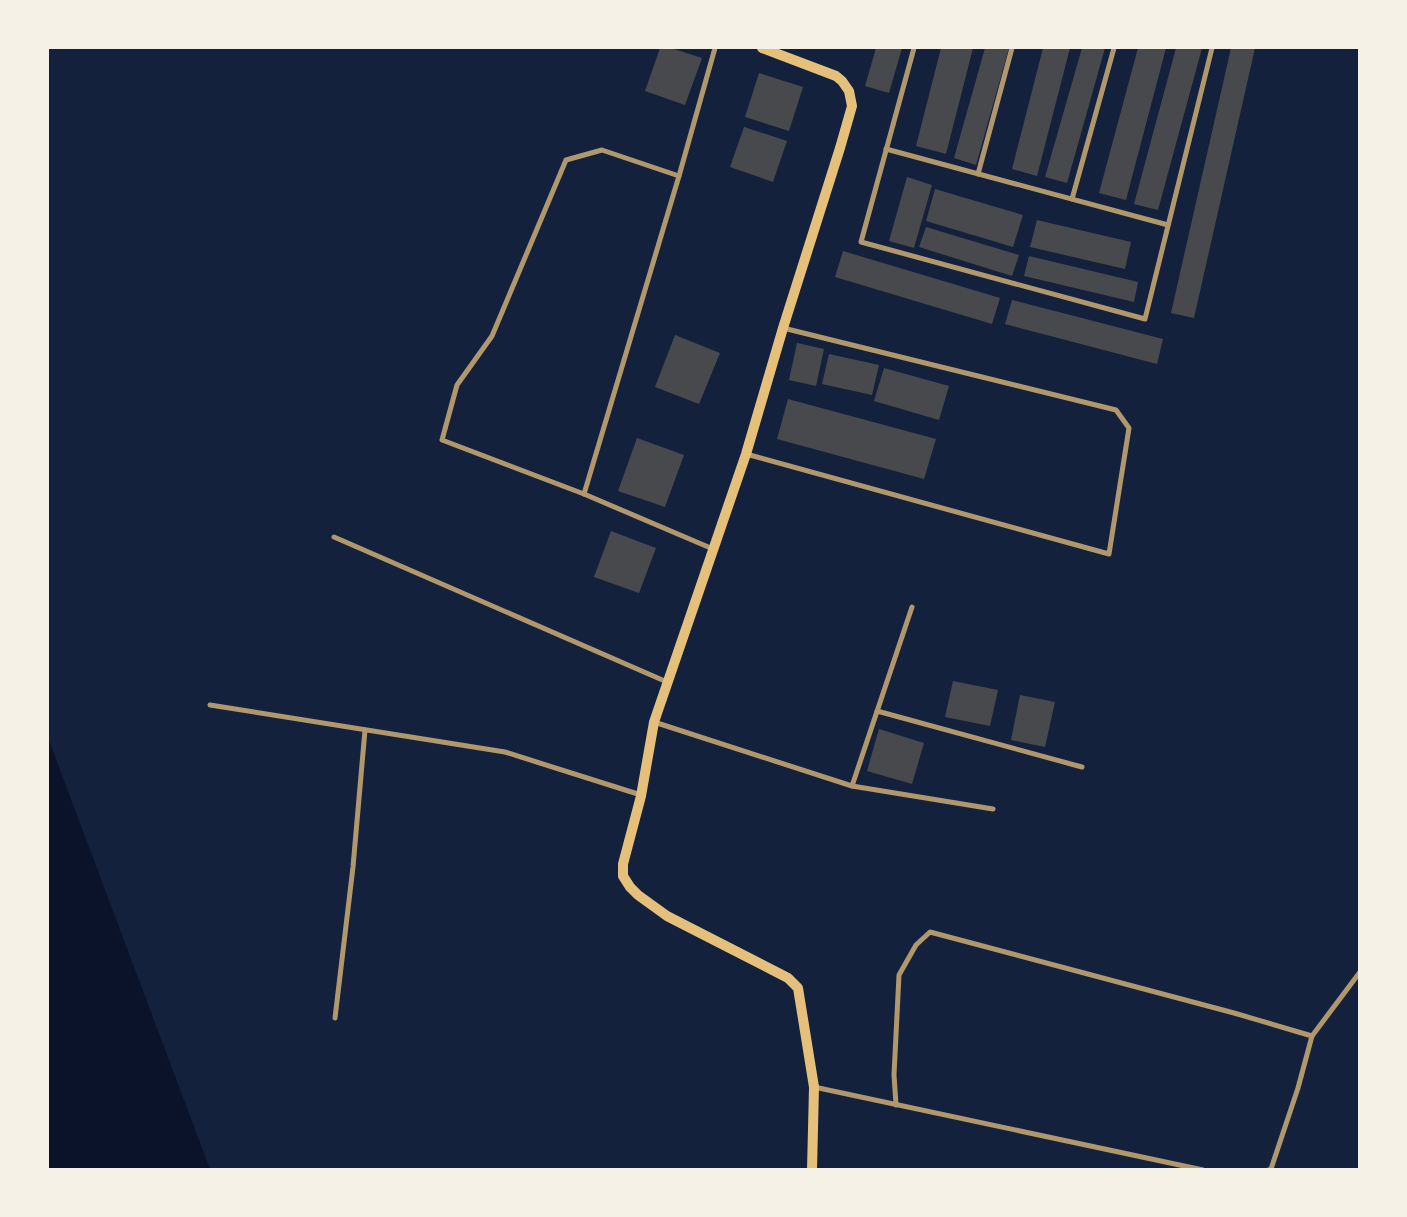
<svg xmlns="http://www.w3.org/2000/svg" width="1407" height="1217" font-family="'Space Grotesk',sans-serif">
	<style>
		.water { fill: #0b132b }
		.building { fill: #48494c }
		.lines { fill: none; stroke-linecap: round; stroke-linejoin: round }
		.minor { stroke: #b1986c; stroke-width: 5 }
		.secondary { stroke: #e5c07b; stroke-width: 10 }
	</style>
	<rect width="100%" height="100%" fill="#14213d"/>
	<!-- water -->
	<polygon class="water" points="48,738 210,1169 48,1169"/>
	<!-- building -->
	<g class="building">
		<polygon points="660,48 671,48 702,58 685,105 645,91"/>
		<polygon points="876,48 902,48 889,93 865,86"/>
		<polygon points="941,48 973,48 946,154 916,146"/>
		<polygon points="985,48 1009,48 976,165 954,158"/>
		<polygon points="1043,48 1070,48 1037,176 1012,169"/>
		<polygon points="1082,48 1105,48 1067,183 1045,177"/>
		<polygon points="1138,48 1166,48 1126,200 1099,193"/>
		<polygon points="1176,48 1202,48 1158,210 1134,204"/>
		<polygon points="1231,48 1255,48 1194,318 1171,313"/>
		<polygon points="759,73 803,87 789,131 745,117"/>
		<polygon points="744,127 787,141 773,182 730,167"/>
		<polygon points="907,177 932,185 914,248 889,241"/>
		<polygon points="935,189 1023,215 1013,247 926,221"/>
		<polygon points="1037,220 1131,242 1125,269 1030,247"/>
		<polygon points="926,227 1019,255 1012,276 919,247"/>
		<polygon points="843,251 1000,298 992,324 835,277"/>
		<polygon points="1029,256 1138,282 1134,302 1024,276"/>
		<polygon points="1012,300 1163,339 1157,364 1005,324"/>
		<polygon points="675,335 720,353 699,404 655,387"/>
		<polygon points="797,343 824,349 816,386 789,380"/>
		<polygon points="829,354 879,365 872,395 822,384"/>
		<polygon points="884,368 949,386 939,420 874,401"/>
		<polygon points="788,399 936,439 924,479 777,439"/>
		<polygon points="637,438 684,455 665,507 618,491"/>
		<polygon points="611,531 656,548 639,593 594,577"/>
		<polygon points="953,681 998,690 990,726 945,717"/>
		<polygon points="1020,695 1055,702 1045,747 1011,740"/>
		<polygon points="879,729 924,743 912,784 867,771"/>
	</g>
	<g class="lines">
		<!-- minor -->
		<g class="minor">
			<polyline points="914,48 861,242 1145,319 1212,48"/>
			<polyline points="886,149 1168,225"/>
			<polyline points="978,174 1012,48"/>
			<polyline points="679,176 602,150 566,160 492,336 457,385 442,440 584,494 713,549"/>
			<polyline points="1072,199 1114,48"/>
			<polyline points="746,454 1109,554 1129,428 1116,410 783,328"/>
			<polyline points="584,494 679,176 715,48"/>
			<polyline points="334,537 667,682"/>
			<polyline points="210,705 505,752 641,795"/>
			<polyline points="877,711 1082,767"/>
			<polyline points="654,722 852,786 993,809"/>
			<polyline points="852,786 912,607"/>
			<polyline points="335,1018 353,867 365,730"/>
			<polyline points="1312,1036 1360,972"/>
			<polyline points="814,1087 1203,1170"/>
			<polyline points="896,1105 894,1075 899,975 916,945 930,932 1234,1013 1312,1036 1298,1088 1271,1169 1268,1170"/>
		</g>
		<!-- secondary -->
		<polyline class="secondary" points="762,48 836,76 842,81 849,91 852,106 840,148 783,328 746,454 654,722 641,796 623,864 623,876 630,887 638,895 667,916 788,978 798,988 814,1087 812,1170"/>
	</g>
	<!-- border -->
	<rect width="1407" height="1217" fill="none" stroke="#f6f1e7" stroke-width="98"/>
</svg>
